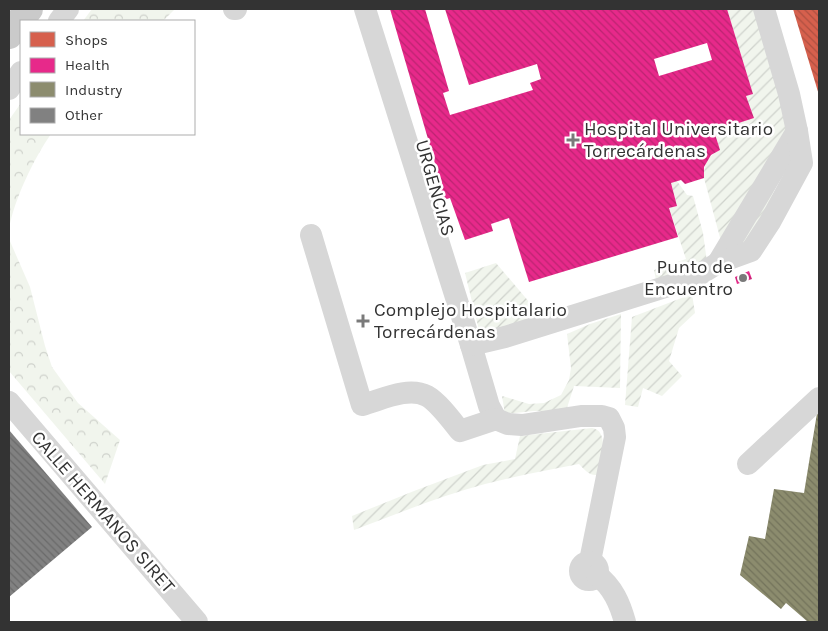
<svg xmlns="http://www.w3.org/2000/svg" width="828" height="631" font-family="Karla,sans-serif">
	<style>
		.forest { fill: url(#forest-crowns) }
		.garden { fill: url(#garden-furrows) }
		.shops { fill: url(#shops-back-hatch) }
		.health { fill: url(#health-back-hatch); fill-rule: evenodd }
		.industry { fill: url(#industry-back-hatch) }
		.building { fill: url(#building-back-hatch) }
		.lines { fill: none; stroke-linecap: round; stroke-linejoin: round }
		.minor { stroke: #d7d7d7; stroke-width: 22 }
		.major { stroke: #cacaca; stroke-width: 28 }
		.poi-dot { fill: #7a7a7a; stroke: #fff; stroke-width: 2 }
		.labels { text-anchor: middle; dominant-baseline: central; stroke-width: 5; stroke-linejoin: round; paint-order: stroke }
		.poi-label { font-size: 19px; fill: #333; stroke: #fff; text-anchor: start }
		.street-label { font-size: 19px; fill: #333; stroke: #fff }
	</style>
	<defs>
		<pattern id="forest-crowns" width="20" height="18" patternUnits="userSpaceOnUse" patternTransform="scale(1.25)"><rect width="20" height="18" fill="#f1f5ed"/><path d="M2 6a3 3 0 1 1 6 0M12 15a3 3 0 1 1 6 0" fill="none" stroke="#cfd2cc"/></pattern>
		<pattern id="garden-furrows" width="10" height="10" patternUnits="userSpaceOnUse" patternTransform="scale(1.25)"><rect width="10" height="10" fill="#f1f5ed"/><path d="M-1 1l2-2M0 10L10 0M9 11l2-2" fill="none" stroke="#cfd2cc"/></pattern>
		<pattern id="shops-back-hatch" width="6" height="6" patternUnits="userSpaceOnUse" patternTransform="scale(1.25)"><rect width="6" height="6" fill="#d6604d"/><path d="M-1 5l2 2M0 0l6 6M5-1l2 2" fill="none" stroke="#ae5041"/></pattern>
		<pattern id="health-back-hatch" width="6" height="6" patternUnits="userSpaceOnUse" patternTransform="scale(1.25)"><rect width="6" height="6" fill="#e7298a"/><path d="M-1 5l2 2M0 0l6 6M5-1l2 2" fill="none" stroke="#bc2471"/></pattern>
		<pattern id="industry-back-hatch" width="6" height="6" patternUnits="userSpaceOnUse" patternTransform="scale(1.25)"><rect width="6" height="6" fill="#8c8c6e"/><path d="M-1 5l2 2M0 0l6 6M5-1l2 2" fill="none" stroke="#73735b"/></pattern>
		<pattern id="building-back-hatch" width="6" height="6" patternUnits="userSpaceOnUse" patternTransform="scale(1.25)"><rect width="6" height="6" fill="#818181"/><path d="M-1 5l2 2M0 0l6 6M5-1l2 2" fill="none" stroke="#6a6a6a"/></pattern>
	</defs>
	<rect width="100%" height="100%" fill="#fff"/>
	<!-- forest -->
	<g class="forest">
		<polygon points="92,9 175,9 163,21 83,21"/>
		<path d="M21,103v31h30c-17,24 -37,66 -42,95v-109z"/>
		<polygon points="9,239 30,287 45,346 52,367 78,403 120,440 105,484 9,371"/>
	</g>
	<!-- garden -->
	<g class="garden">
		<path d="M727,9h38l32,122 -46,120 -29,-6 -18,-67c0,-15 3,-21 16,-28l-6,-19 40,-13 -8,-22 7,-2z"/>
		<polygon points="677,181 687,195 693,196 703,233 707,262 657,285 654,270 686,259 669,208 677,206 671,183"/>
		<polygon points="496,263 530,303 534,318 480,334 465,273"/>
		<polygon points="692,294 695,313 679,328 669,361 682,376 662,396 643,388 638,407 625,405 632,317"/>
		<polygon points="621,314 620,388 574,386 566,411 533,411 505,414 502,396 529,404 544,403 561,395 569,380 571,368 567,334 590,324"/>
		<path d="M592,428c19,3 8,35 5,47 -8,1 -13,-6 -18,-11 -32,6 -63,12 -94,20 -45,12 -88,30 -131,46l-2,-14 62,-25 69,-26 32,-6 5,-23z"/>
	</g>
	<!-- shops -->
	<polygon class="shops" points="793,9 819,9 819,95"/>
	<!-- health -->
	<g class="health">
		<path d="M390,9h35l24,82 -6,2 7,22 83,-25 -3,-7 11,-4 -4,-15 -68,21 -24,-76h282l26,85 -7,2 8,22 -40,13 6,19 -9,5 -7,12v11l-19,6 -4,-4 -10,3 6,23 -8,2 9,29 -149,45 -20,-64 -18,6 2,7 -28,9 -15,-42 -16,5 -10,-35 11,-4 -2,-8zM707,43l5,17 -53,16 -5,-17z"/>
		<polygon points="749,271 752,279 737,284 735,277"/>
	</g>
	<!-- industry -->
	<polygon class="industry" points="818,407 819,407 819,622 808,622 786,603 781,609 740,575 749,536 765,539 774,489 804,493"/>
	<!-- building -->
	<polygon class="building" points="9,430 92,527 9,597"/>
	<g class="lines">
		<!-- minor -->
		<g class="minor">
			<polyline points="234,9 236,9"/>
			<polyline points="365,9 471,345 489,406 496,419"/>
			<polyline points="59,21 68,9"/>
			<polyline points="9,89 21,72"/>
			<path d="M311,235l51,170c19,-5 46,-19 65,-9 11,6 25,25 33,35l36,-12 12,5 14,1 59,-9h21l7,2 5,10 1,9 -25,124"/>
			<polyline points="718,263 797,131"/>
			<polyline points="471,345 505,337 694,278 718,263 751,251 770,222 802,163 797,131 789,94 764,9"/>
			<polyline points="9,402 197,622"/>
			<polyline points="748,464 819,398"/>
			<circle cx="589" cy="571" r="9"/>
			<path d="M597,575c16,12 23,29 28,47"/>
		</g>
		<!-- major -->
		<polyline class="major" points="9,35 29,9"/>
	</g>
	<!-- markers -->
	<g class="poi-dot">
		<path d="M570.5 132.5h5v5h5v5h-5v5h-5v-5h-5v-5h5z"/>
		<circle cx="743" cy="278" r="5"/>
		<path d="M360.5 313.5h5v5h5v5h-5v5h-5v-5h-5v-5h5z"/>
	</g>
	<g class="labels">
		<!-- poi labels -->
		<g class="poi-label">
			<text x="584" y="129">Hospital Universitario<tspan x="584" dy="22">Torrecárdenas</tspan></text>
			<text x="733" y="267" text-anchor="end">Punto de<tspan x="733" dy="22">Encuentro</tspan></text>
			<text x="374" y="310">Complejo Hospitalario<tspan x="374" dy="22">Torrecárdenas</tspan></text>
		</g>
		<!-- street labels -->
		<g class="street-label">
			<text transform="translate(435 188) rotate(74)">URGENCIAS</text>
			<text transform="translate(103 512) rotate(49)">CALLE HERMANOS SIRET</text>
		</g>
	</g>
	<!-- border -->
	<rect width="828" height="631" fill="none" stroke="#333333" stroke-width="20"/>
	<!-- legend -->
	<rect x="20" y="20" width="175" height="115" fill="#ffffff" stroke="#adadad"/>
	<rect x="30" y="32" width="25" height="15" fill="#d6604d" stroke="#adadad"/>
	<text x="65" y="45" font-size="15" fill="#333333">Shops</text>
	<rect x="30" y="58" width="25" height="15" fill="#e7298a" stroke="#adadad"/>
	<text x="65" y="70" font-size="15" fill="#333333">Health</text>
	<rect x="30" y="82" width="25" height="15" fill="#8c8c6e" stroke="#adadad"/>
	<text x="65" y="95" font-size="15" fill="#333333">Industry</text>
	<rect x="30" y="108" width="25" height="15" fill="#818181" stroke="#adadad"/>
	<text x="65" y="120" font-size="15" fill="#333333">Other</text>
</svg>
